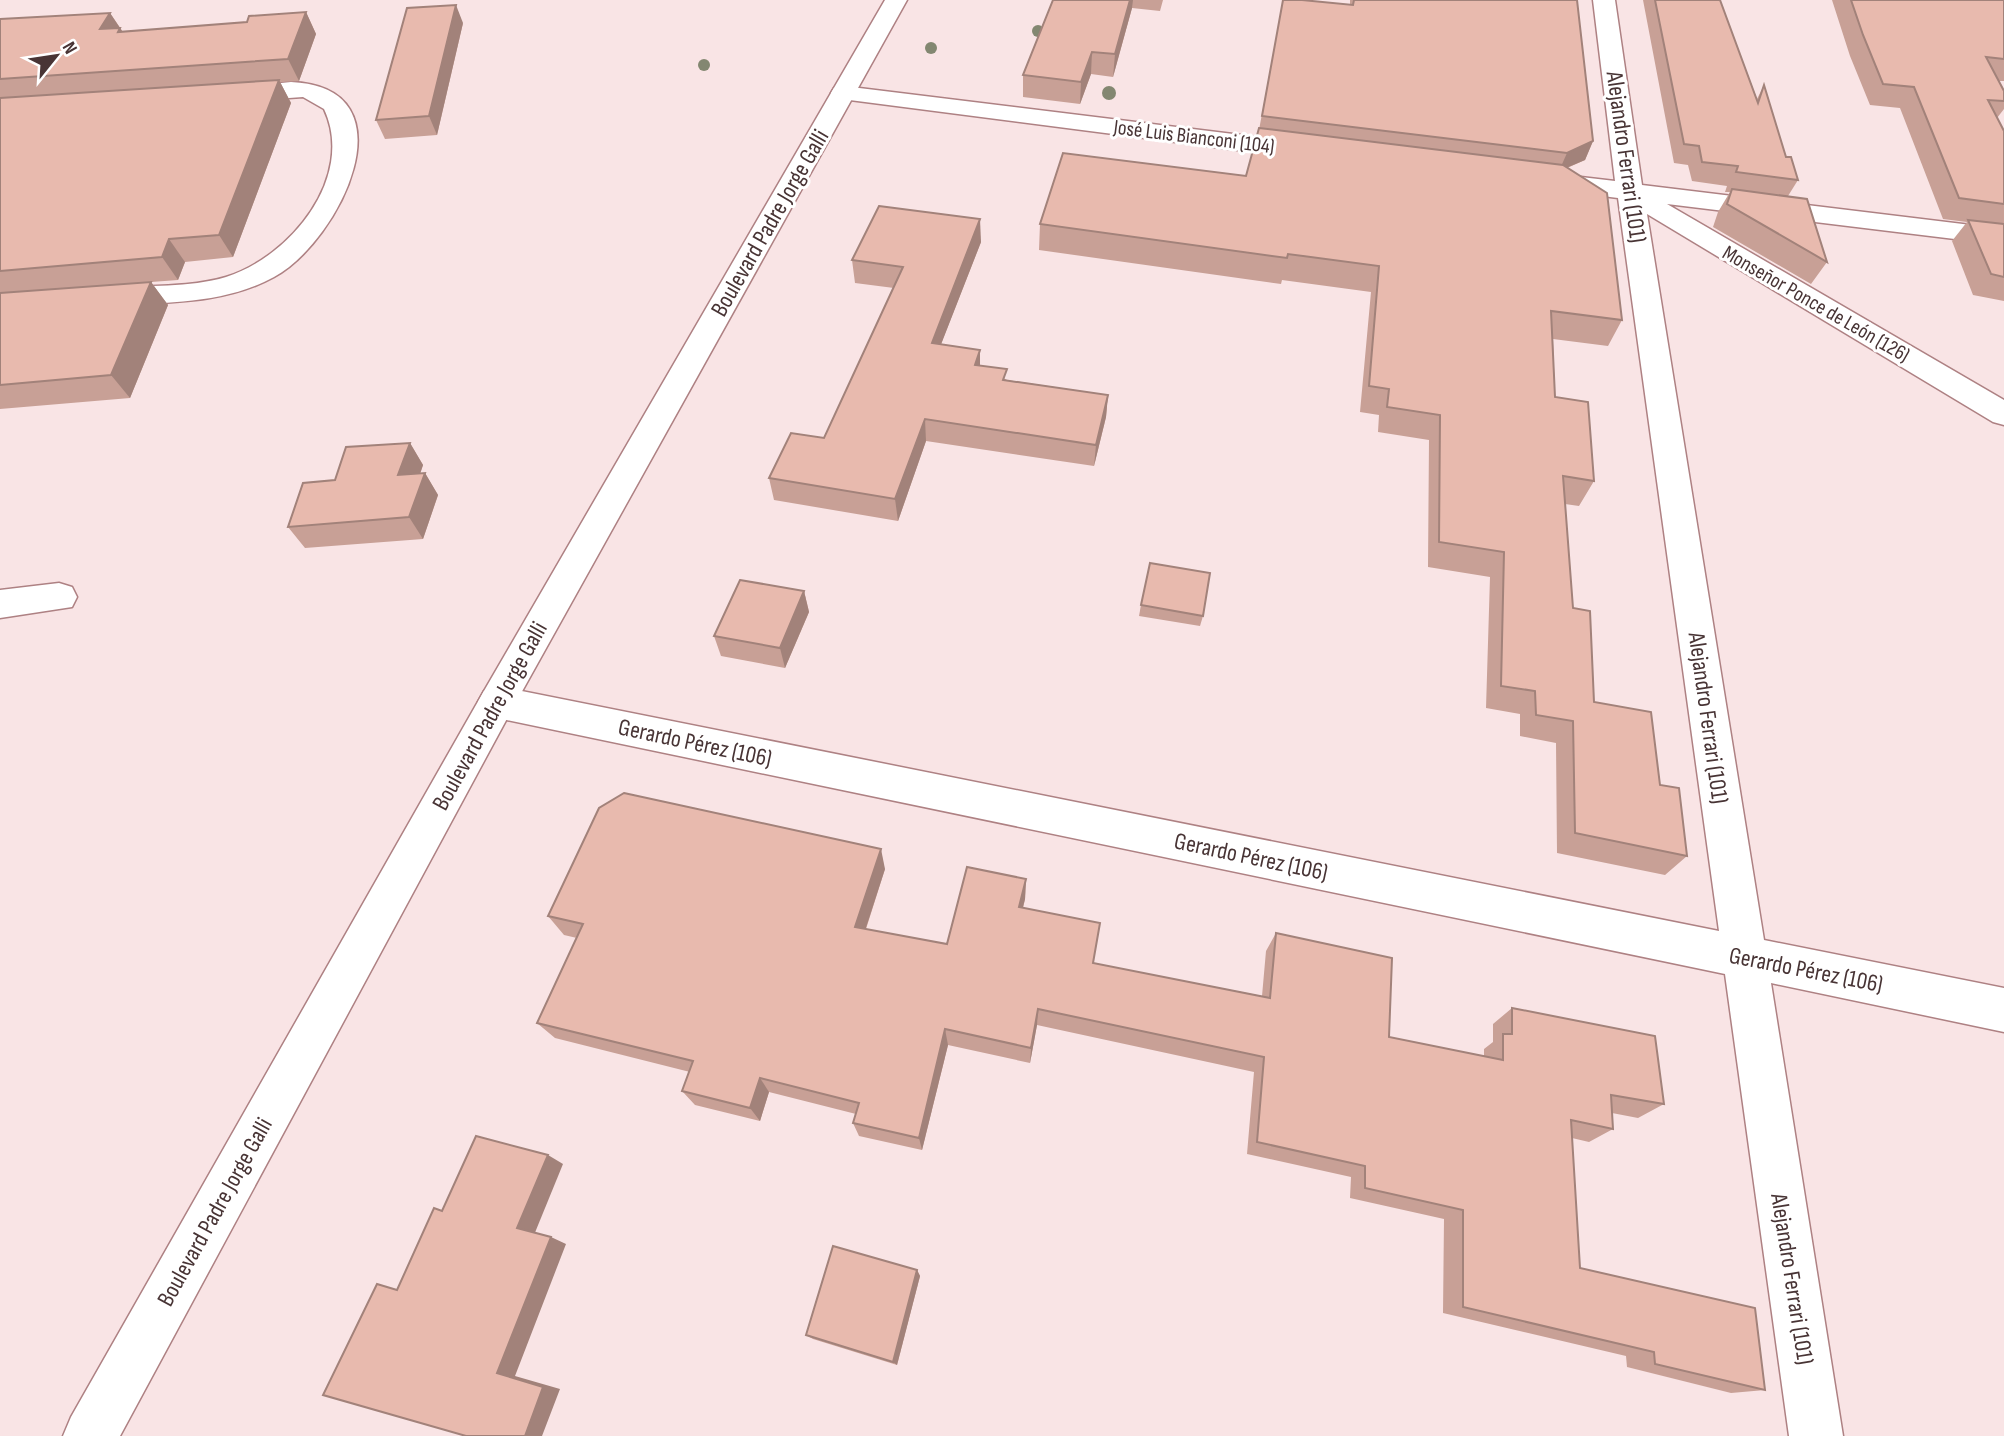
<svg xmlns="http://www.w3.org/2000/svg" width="2004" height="1436" font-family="'Sofia Sans Condensed',sans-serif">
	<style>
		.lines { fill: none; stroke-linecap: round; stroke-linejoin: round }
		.minor-casing { stroke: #ae8183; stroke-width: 3 }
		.major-casing { stroke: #ae8183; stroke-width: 3 }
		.minor { fill: #fff; fill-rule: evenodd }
		.major { fill: #fff; fill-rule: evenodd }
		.tree { fill: #838771 }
		.wall { fill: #c8a096 }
		.shaded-wall { fill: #a2827a }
		.building { fill: #e8baae; stroke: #a2827a; stroke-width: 2 }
		.labels { text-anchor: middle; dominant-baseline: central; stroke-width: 6; stroke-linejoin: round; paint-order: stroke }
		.far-street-label { font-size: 21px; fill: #483435; stroke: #fff }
		.street-label { font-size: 24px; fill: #483435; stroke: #fff }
	</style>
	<rect width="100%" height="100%" fill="#f9e4e5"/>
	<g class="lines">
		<defs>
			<g id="minor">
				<polygon points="1593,0 1615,0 1642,185 2004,229 2004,245 1667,204 2004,400 2004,425 1993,422 1647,214 1764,940 2004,988 2004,1032 1771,983 1843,1436 1789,1436 1725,974 497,718 484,713 478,702 484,691 497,686 1719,931 1618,198 1547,189 1538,187 1534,181 1538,175 1547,173 1615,181"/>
				<path d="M291,82c124,5 49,159 -17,195 -51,28 -110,25 -166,29l-10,-3 -5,-6 5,-6 10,-3c39,-3 81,0 118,-11 64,-20 130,-100 98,-168l-21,-12 -71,5 -9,-2 -3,-5 3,-5 9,-2z"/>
				<polygon points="843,86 1307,143 1316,146 1320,151 1316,156 1307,159 834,98 831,93 834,88"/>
				<polygon points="59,583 72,587 77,597 72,607 0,618 0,590"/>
			</g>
			<polygon id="major" points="885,0 907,0 510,713 120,1436 63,1436 71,1417 484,691"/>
		</defs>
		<!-- minor casing -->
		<use href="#minor" class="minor-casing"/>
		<!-- major casing -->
		<use href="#major" class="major-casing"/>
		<!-- minor -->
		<use href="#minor" class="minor"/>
		<!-- major -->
		<use href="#major" class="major"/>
	</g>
	<!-- trees -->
	<g class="tree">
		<circle cx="1038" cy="31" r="6"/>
		<circle cx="931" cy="48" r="6"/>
		<circle cx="704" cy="65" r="6"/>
		<circle cx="1109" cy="93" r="7"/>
	</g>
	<!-- wall -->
	<g class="wall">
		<polygon points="1053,0 1163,0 1160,11 1132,8 1113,77 1091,74 1080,104 1023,97 1023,75"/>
		<polygon points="1283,0 1350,5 1350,0 1577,0 1593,141 1585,160 1567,168 1622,320 1608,346 1553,339 1555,397 1594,481 1579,506 1565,504 1573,608 1594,702 1660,785 1687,856 1665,875 1557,853 1556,743 1520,736 1520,714 1486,708 1490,577 1428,567 1429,440 1378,432 1379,415 1360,412 1371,292 1282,280 1281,284 1039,250 1040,224 1246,176 1259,130"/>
		<polygon points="1643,0 1720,0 1757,99 1764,85 1786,157 1798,180 1788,196 1827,262 1811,284 1713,227 1718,212 1730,192 1725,192 1727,186 1692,181 1688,165 1674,163"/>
		<polygon points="1832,0 2004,0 2004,81 1998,81 2004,91 2004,109 1997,118 2004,131 2004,301 1973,295 1952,241 1967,222 1943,219 1900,108 1870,105 1850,56"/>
		<polygon points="306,12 316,34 299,81 280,82 291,103 233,257 185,262 178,280 151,282 168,305 130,398 0,409 0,19 110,13 123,32 247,22"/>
		<polygon points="463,23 437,135 385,139 376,120"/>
		<polygon points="981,242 941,344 980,350 980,365 1007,380 1108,395 1106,417 1094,466 926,441 898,521 774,500 769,478 824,438 894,288 855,283 852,260"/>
		<polygon points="410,443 423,465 420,474 425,473 438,495 423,539 305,548 288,527 335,480"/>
		<polygon points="804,591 809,612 785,668 721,656 714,636"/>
		<polygon points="1141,605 1203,616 1200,626 1139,616"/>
		<polygon points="885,869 866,929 947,944 1026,879 1025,899 1023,908 1093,963 1262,996 1266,951 1276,933 1389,1037 1484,1056 1484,1049 1493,1042 1493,1024 1512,1008 1664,1104 1638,1118 1612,1113 1613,1129 1589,1142 1572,1138 1580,1268 1765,1390 1731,1393 1627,1367 1626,1356 1443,1313 1444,1219 1350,1198 1351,1177 1247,1154 1254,1072 1037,1025 1030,1063 948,1045 922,1150 859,1136 853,1123 856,1114 769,1092 760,1121 695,1105 682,1091 690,1072 555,1038 537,1023 577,938 564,935 548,916"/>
		<polygon points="917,1270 920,1276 897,1365 813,1339 806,1335"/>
	</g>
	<!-- shaded-wall -->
	<g class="shaded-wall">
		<polygon points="1130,0 1133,0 1132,8 1113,77 1115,54"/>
		<polygon points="456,5 463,23 437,135 429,116"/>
		<polygon points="306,12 316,34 299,81 288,59"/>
		<polygon points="110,13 120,28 134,50 100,29"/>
		<polygon points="1092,52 1091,74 1080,104 1081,82"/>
		<polygon points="279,80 291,103 233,257 219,235"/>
		<polygon points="1593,141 1585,160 1559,171 1567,153"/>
		<polygon points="980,219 981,242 933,365 932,343"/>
		<polygon points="169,239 185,262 178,280 162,257"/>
		<polygon points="151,282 168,305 130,398 111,375"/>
		<polygon points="980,350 980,372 975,365"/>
		<polygon points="1108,395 1106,417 1094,466 1096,445"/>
		<polygon points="925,419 926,441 898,521 895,499"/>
		<polygon points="410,443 423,465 412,497 398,475"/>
		<polygon points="425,473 438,495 423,539 409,517"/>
		<polygon points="804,591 809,612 785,668 780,648"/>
		<polygon points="881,849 885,869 860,946 855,927"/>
		<polygon points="1026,879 1025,899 1018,926 1019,907"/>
		<polygon points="1038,1009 1037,1025 1030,1063 1031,1048"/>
		<polygon points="945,1029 948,1045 922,1150 919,1138"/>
		<polygon points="760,1078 769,1092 760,1121 750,1108"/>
		<polygon points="548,1155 563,1164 534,1235 517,1228"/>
		<polygon points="551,1237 566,1244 515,1376 560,1389 542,1436 525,1436 497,1373"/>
		<polygon points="917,1270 920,1276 897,1365 893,1362"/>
	</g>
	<!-- building -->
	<g class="building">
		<polygon points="1053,0 1130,0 1115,54 1092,52 1081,82 1023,75"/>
		<polygon points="1283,0 1302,0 1353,5 1354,0 1577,0 1593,141 1567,153 1262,116"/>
		<polygon points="1655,0 1720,0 1758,103 1764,85 1786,157 1791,157 1798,180 1736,172 1738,166 1702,162 1699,146 1684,144"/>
		<polygon points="1851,0 2004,0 2004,59 1986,57 2004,91 2004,101 1988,100 2004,131 2004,204 1959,198 1914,87 1883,84 1863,35"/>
		<polygon points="456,5 429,116 376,120 407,8"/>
		<polygon points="306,12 288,59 0,79 0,19 110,13 100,29 120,28 118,32 247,22 249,16"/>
		<polygon points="279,80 219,235 169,239 162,257 0,271 0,98"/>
		<polygon points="1259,128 1563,165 1607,193 1622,320 1551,311 1555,397 1588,402 1594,481 1563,476 1573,608 1590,611 1594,702 1651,712 1660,785 1679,788 1687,856 1575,833 1573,721 1536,715 1535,691 1501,686 1504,552 1439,542 1440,415 1387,407 1389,389 1369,386 1379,266 1288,254 1287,258 1040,224 1063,153 1246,176"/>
		<polygon points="1732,189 1807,199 1827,262 1727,204"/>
		<polygon points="879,206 980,219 932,343 980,350 975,365 1007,369 1003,380 1108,395 1096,445 925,419 895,499 769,478 791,433 824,438 903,267 852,260"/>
		<polygon points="1968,220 2004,224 2004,277 1991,274"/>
		<polygon points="151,282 111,375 0,385 0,293"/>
		<polygon points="410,443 398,475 425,473 409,517 288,527 303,483 335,480 346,447"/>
		<polygon points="1150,563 1210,573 1203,616 1141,605"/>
		<polygon points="740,580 804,591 780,648 714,636"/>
		<polygon points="624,793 881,849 855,927 947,944 967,867 1026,879 1019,907 1100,923 1093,963 1270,998 1276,933 1392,958 1389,1037 1503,1060 1503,1034 1512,1034 1512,1008 1655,1036 1664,1104 1611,1095 1613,1129 1571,1120 1580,1268 1755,1308 1765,1390 1655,1364 1654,1352 1463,1307 1463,1210 1365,1188 1365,1166 1257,1142 1264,1057 1038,1009 1031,1048 945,1029 919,1138 853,1123 859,1103 760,1078 750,1108 682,1091 693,1061 537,1023 583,924 548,916 599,808"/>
		<polygon points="476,1136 548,1155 517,1228 551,1237 497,1373 543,1387 525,1436 466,1436 323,1395 377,1284 397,1290 434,1208 442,1211"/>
		<polygon points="833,1246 917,1270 893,1362 806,1335"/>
	</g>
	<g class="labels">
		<!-- far-street labels -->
		<g class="far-street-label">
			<text transform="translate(1194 137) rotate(7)">José Luis Bianconi (104)</text>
			<text transform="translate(1816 304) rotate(30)">Monseñor Ponce de León (126)</text>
		</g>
		<!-- street labels -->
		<g class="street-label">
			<text transform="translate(1626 157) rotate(82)">Alejandro Ferrari (101)</text>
			<text transform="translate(770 223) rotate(-60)">Boulevard Padre Jorge Galli</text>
			<text transform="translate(490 716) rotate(-61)">Boulevard Padre Jorge Galli</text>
			<text transform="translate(1708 718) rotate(82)">Alejandro Ferrari (101)</text>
			<text transform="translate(695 743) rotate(12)">Gerardo Pérez (106)</text>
			<text transform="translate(1251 857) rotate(12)">Gerardo Pérez (106)</text>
			<text transform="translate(1806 970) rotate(11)">Gerardo Pérez (106)</text>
			<text transform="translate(215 1212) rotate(-61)">Boulevard Padre Jorge Galli</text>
			<text transform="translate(1792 1279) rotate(81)">Alejandro Ferrari (101)</text>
		</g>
	</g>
	<!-- north arrow -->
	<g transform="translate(56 56) rotate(60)" stroke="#ffffff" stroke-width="5" paint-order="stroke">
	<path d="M0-5L12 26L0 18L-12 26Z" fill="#483435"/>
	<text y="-10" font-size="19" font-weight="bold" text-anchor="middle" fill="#483435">N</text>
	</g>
</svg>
